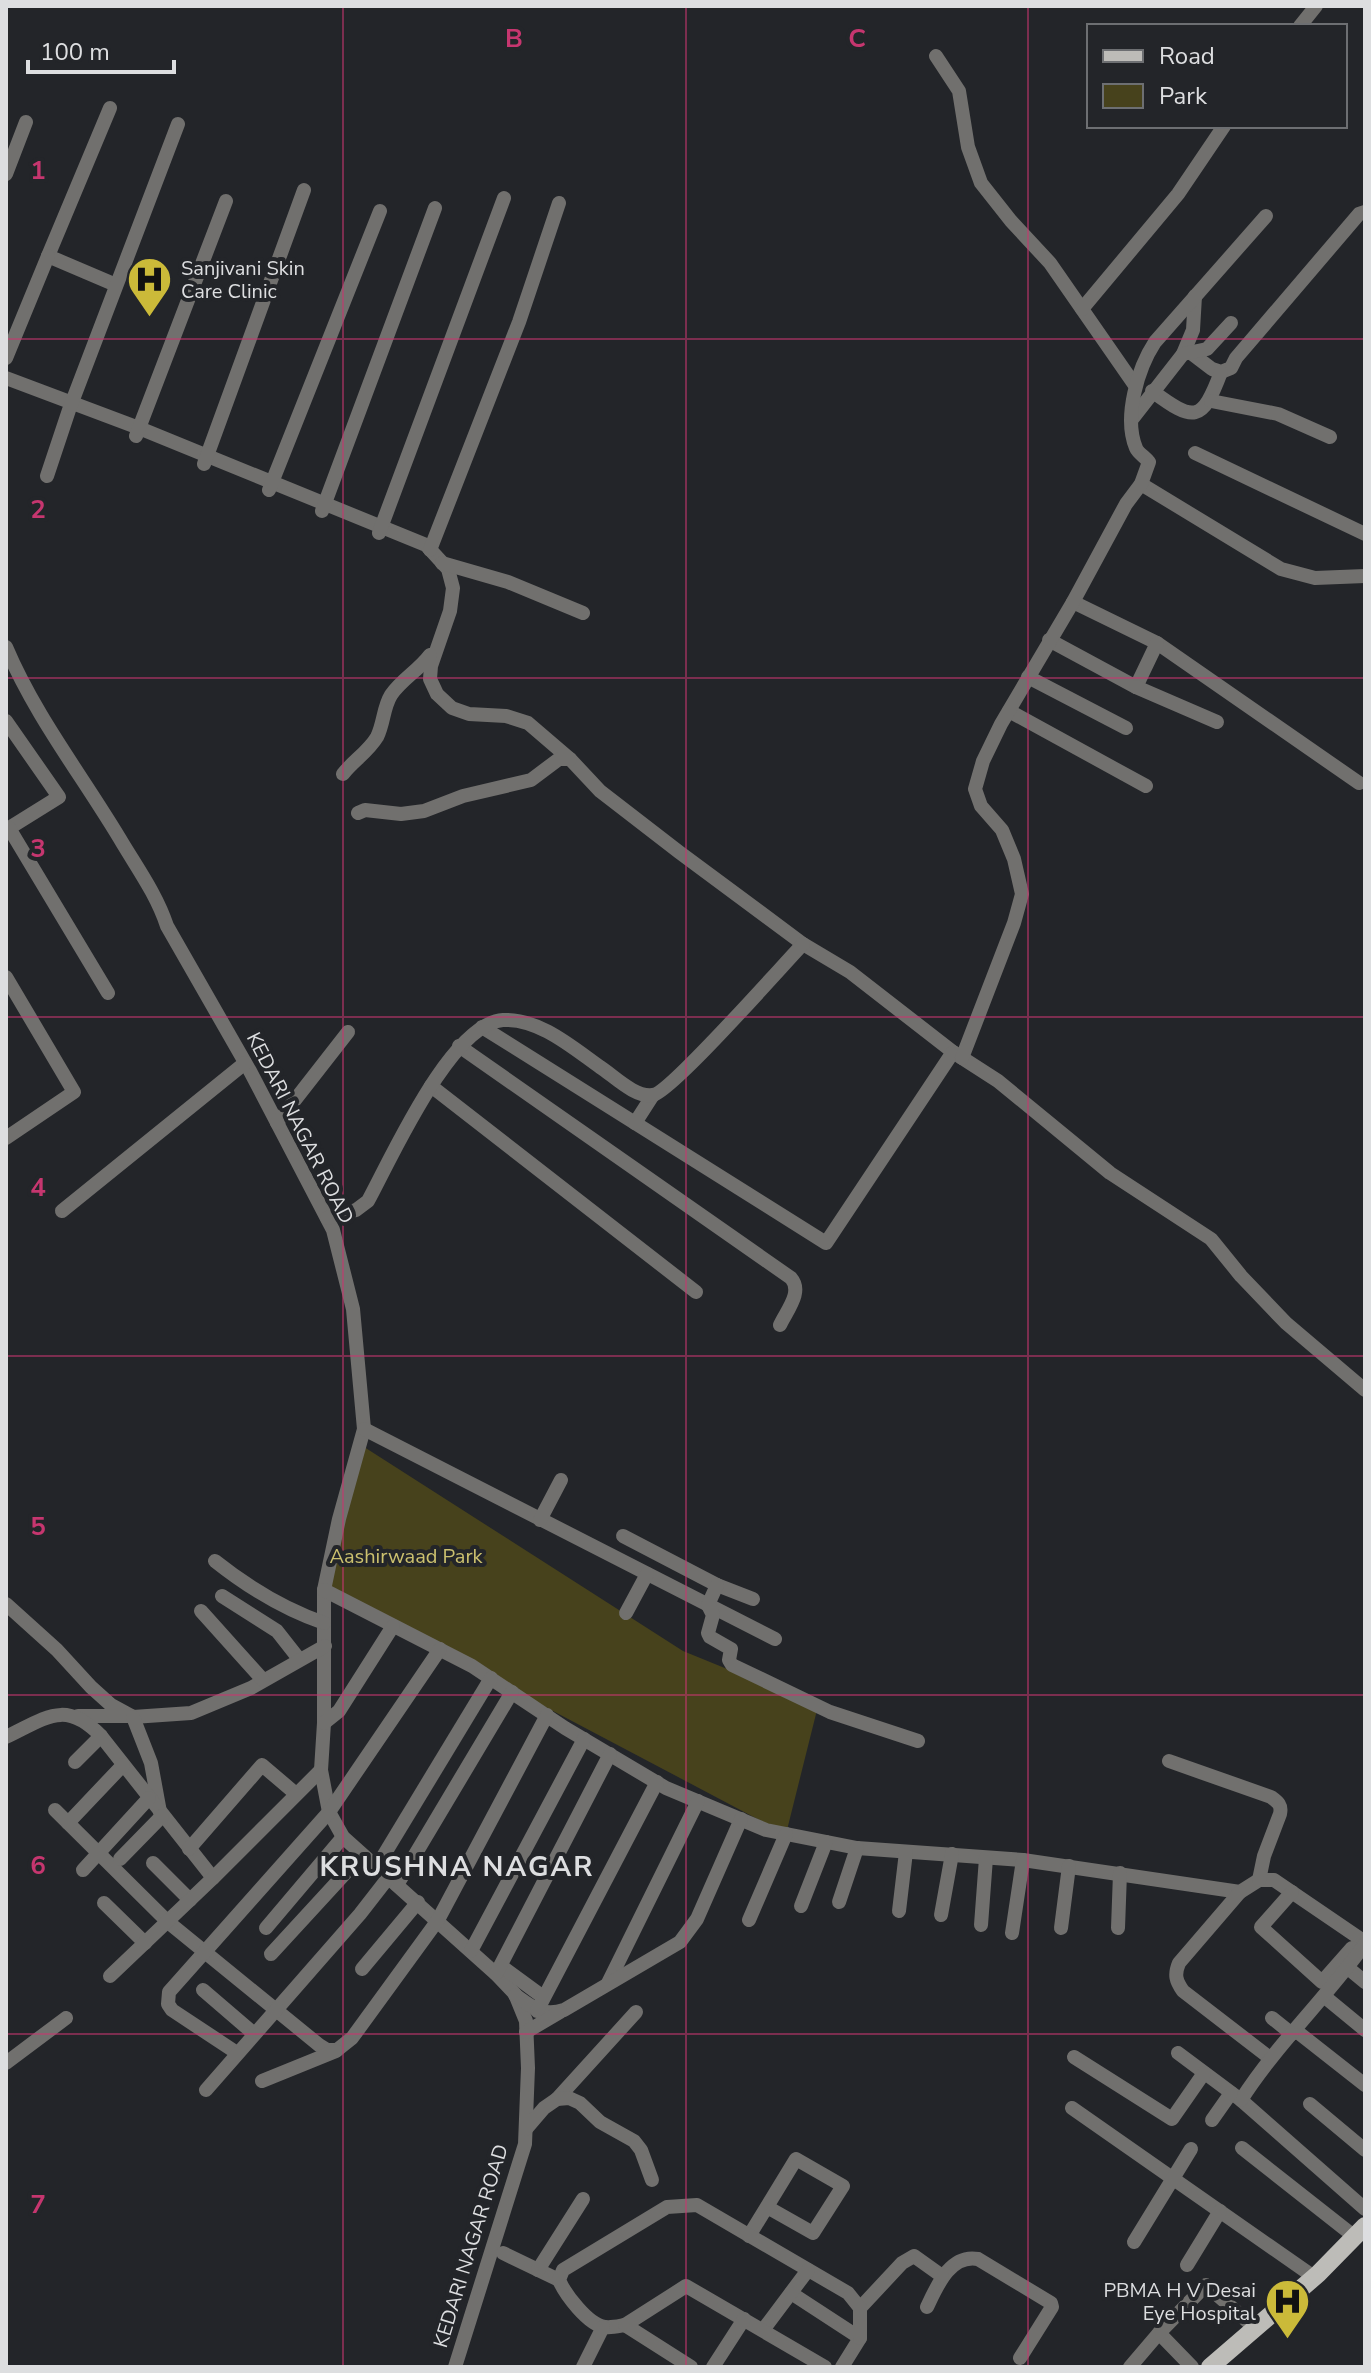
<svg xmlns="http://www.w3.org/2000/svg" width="1371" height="2373" font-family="'Nunito Sans',sans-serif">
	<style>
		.green { fill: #47421c }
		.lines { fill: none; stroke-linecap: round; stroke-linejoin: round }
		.minor { stroke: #71706e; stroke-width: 14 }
		.major { stroke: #bdbcb8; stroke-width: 18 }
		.grid { fill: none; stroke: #c6366f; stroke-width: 2; stroke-opacity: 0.55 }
		.labels { text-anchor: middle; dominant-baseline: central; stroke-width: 8; stroke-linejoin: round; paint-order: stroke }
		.poi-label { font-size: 20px; fill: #dddee0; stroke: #232529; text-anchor: start }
		.street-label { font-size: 20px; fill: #dddee0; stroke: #232529 }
		.park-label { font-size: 20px; fill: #ccc16f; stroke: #232529 }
		.district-label { font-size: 28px; font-weight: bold; letter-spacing: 2px; fill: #dddee0; stroke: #232529 }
		.grid-label { font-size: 26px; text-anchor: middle; font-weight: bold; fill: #c6366f; stroke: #232529; stroke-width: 8; stroke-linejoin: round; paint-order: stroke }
	</style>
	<rect width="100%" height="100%" fill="#232529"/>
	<!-- green -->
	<polygon class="green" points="361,1445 683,1651 818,1706 786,1834 324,1590"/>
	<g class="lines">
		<!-- minor -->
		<g class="minor">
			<polyline points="1300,26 1316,6"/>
			<polyline points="936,56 959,91 968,147 981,183 1011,221 1050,263 1134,384"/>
			<polyline points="110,108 48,256 116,285"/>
			<polyline points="6,174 26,122"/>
			<polyline points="1082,309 1178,194 1224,126"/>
			<polyline points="1191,353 1212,369 1221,372 1231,368 1236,358 1359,214 1365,212"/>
			<polyline points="1183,354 1193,330 1195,296"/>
			<polyline points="6,358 48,256"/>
			<polyline points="6,378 139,428 426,545 448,569 453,588 450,611 431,666 430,679 437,694 452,708 469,714 506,716 528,723 570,759 600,791 679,852 803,944 850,972 953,1052 998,1081 1110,1173 1211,1239 1241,1276 1286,1323 1365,1390"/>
			<path d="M1152,391c42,31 50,32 69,-19"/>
			<polyline points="1211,401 1278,414 1330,437"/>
			<polyline points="1133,418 1183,354 1207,349 1231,323"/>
			<polyline points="136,436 226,201"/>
			<polyline points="1195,453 1365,534"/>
			<polyline points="204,464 304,190"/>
			<polyline points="47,476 69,410 178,124"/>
			<polyline points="1141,484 1281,569 1315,578 1365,576"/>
			<polyline points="269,490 380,211"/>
			<polyline points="322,511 435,208"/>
			<polyline points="379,533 504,198"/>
			<polyline points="430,550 519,322 559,203"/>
			<polyline points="442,563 508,582 583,613"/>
			<polyline points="1073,602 1157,643 1359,783"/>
			<polyline points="1049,640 1136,687 1157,643"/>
			<path d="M6,647c30,71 78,131 117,197 17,28 34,52 44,82l83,145 83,159 20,79 11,120 -25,90 -15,71v133l-3,47 8,42 14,25 153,137 19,20 11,27 2,47 -3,76 -70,223"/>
			<polyline points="1028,677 1126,728"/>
			<polyline points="1136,687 1217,722"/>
			<polyline points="1009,711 1146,786"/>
			<polyline points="6,721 59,797 6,830"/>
			<path d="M343,774c10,-13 25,-22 34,-37 7,-14 6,-29 14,-42 11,-16 27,-24 39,-40"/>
			<polyline points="358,813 365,810 401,814 424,811 463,796 531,780 559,759 570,759"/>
			<polyline points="9,828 108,993"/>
			<polyline points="6,977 74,1092 6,1138"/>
			<polyline points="482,1027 826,1243 953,1052"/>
			<path d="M459,1046l332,232c12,14 -4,32 -11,47"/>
			<path d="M962,1058l52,-135 8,-29 -8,-35 -12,-29 -21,-24 -6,-17 8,-28 18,-37 72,-122 53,-98 15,-20 8,-22c-4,-5 -11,-9 -13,-14 -13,-31 2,-80 19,-106l111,-126"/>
			<polyline points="431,1086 696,1292"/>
			<polyline points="277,1123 348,1032"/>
			<polyline points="635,1123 653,1095"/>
			<polyline points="62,1211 245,1063"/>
			<path d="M327,1218l29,-8 12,-9c23,-42 83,-178 135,-181 36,-2 70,28 97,47 14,9 35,31 53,28 18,-3 129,-129 150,-151"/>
			<polyline points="364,1429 775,1639"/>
			<polyline points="540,1520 561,1480"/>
			<polyline points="623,1536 717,1585 753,1599"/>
			<path d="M215,1561c34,27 68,48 109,62"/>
			<polyline points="717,1585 708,1605 713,1615 708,1633 710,1637 731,1649 729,1660 732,1665 830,1712 918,1741"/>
			<polyline points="324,1590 472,1666 565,1728 666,1788 766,1830 857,1848 1023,1860 1240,1892 1259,1880 1274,1880 1365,1942"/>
			<polyline points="222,1596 277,1631 299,1659"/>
			<polyline points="6,1604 57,1650 91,1687 111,1705 133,1717 191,1713 251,1688 325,1646"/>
			<polyline points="201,1611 263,1680"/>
			<polyline points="626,1613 647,1574"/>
			<polyline points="78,1716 130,1716"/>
			<polyline points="133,1717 151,1763 160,1812"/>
			<polyline points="324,1723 339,1711 393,1626"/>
			<path d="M6,1737c40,-19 59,-38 95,-1l112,142"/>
			<path d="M1169,1761l102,36c7,5 11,8 9,17l-16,42 -5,24"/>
			<polyline points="75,1762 101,1736"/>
			<polyline points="55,1810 168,1922 319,2045 327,2050 337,2050 352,2038 438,1920 547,1715"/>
			<polyline points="68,1823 123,1765"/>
			<polyline points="189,1849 262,1765 296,1794"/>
			<polyline points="120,1859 162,1816"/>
			<polyline points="153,1863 190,1900"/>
			<polyline points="376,1868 491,1678"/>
			<polyline points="83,1870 149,1798"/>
			<polyline points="397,1885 512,1692"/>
			<path d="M1240,1892l-61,71c-5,12 -3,18 4,28l87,67"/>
			<polyline points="1292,1892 1261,1927 1322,1982 1352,1948"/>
			<polyline points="839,1902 857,1848"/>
			<polyline points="104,1903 145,1943"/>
			<polyline points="801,1906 826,1842"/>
			<polyline points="899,1911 906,1852"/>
			<polyline points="941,1915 952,1854"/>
			<polyline points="749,1920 786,1834"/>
			<polyline points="981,1925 986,1858"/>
			<polyline points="266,1928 343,1837"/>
			<polyline points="1061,1928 1069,1866"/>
			<polyline points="1118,1928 1120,1873"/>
			<polyline points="1012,1933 1023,1860"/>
			<polyline points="471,1951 584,1739"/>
			<polyline points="271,1954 362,1855"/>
			<polyline points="501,1966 539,1994"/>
			<polyline points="1348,1968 1365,1982"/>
			<polyline points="362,1969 418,1902"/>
			<polyline points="496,1974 610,1754"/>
			<polyline points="110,1976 213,1878 321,1770"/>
			<polyline points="608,1983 698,1801"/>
			<polyline points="203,1990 253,2033"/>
			<path d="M515,1995c17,12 27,22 49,15l116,-68 17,-23 44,-100"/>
			<polyline points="1325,1997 1365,2030"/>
			<polyline points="537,2011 657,1782"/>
			<polyline points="1272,2018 1292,2034"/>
			<polyline points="1295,2030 1365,2085"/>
			<polyline points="526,2032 560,2012"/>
			<polyline points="237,2053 172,2010 168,2004 169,1992 329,1812 440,1649"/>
			<polyline points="1178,2053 1241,2100 1365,2209"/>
			<polyline points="1074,2057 1172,2119 1204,2073"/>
			<polyline points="6,2063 66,2018"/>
			<polyline points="262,2081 336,2051"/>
			<polyline points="206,2090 360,1914 388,1878"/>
			<polyline points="557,2099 636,2012"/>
			<path d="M1241,2100c36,-56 85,-102 124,-156"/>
			<polyline points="1310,2104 1365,2150"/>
			<polyline points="1072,2108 1314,2277"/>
			<polyline points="1212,2120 1231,2093"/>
			<polyline points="526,2129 544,2108 557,2099 569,2098 580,2103 600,2122 634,2141 641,2150 652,2180"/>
			<polyline points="1242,2148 1355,2237"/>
			<polyline points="749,2236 796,2159 843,2186 813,2233 767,2207"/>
			<polyline points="1134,2242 1191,2149"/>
			<polyline points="503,2253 559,2280"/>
			<polyline points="1187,2265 1220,2211"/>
			<polyline points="538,2270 583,2199"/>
			<polyline points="791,2293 860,2338 842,2367"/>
			<path d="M927,2307c10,-21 23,-53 51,-48l73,44 1,4 -32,51"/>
			<polyline points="860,2308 902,2263 914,2256 942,2276"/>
			<path d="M625,2325c-6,1 -14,3 -20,2 -17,-2 -40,-33 -46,-47l4,-10 104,-63 30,-2 151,88 12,15v30"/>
			<polyline points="763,2330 808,2270"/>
			<polyline points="1159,2333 1192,2367"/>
			<polyline points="583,2367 603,2327"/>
			<polyline points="691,2367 625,2325 686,2286 825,2367"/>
			<polyline points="713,2367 744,2319"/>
			<polyline points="1130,2367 1159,2333 1206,2285 1255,2328"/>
		</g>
		<!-- major -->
		<polyline class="major" points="1210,2367 1318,2274 1365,2226"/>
	</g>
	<!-- grid -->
	<path class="grid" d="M343,6v2361M686,6v2361M1028,6v2361M6,339h1359M6,678h1359M6,1017h1359M6,1356h1359M6,1695h1359M6,2034h1359"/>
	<!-- icons -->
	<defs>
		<symbol id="hospital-pin" viewBox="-11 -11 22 30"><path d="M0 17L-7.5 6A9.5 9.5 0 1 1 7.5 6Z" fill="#cbba39" stroke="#232529"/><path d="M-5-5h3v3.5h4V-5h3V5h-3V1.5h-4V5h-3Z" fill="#111"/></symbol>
	</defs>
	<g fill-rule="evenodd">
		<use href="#hospital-pin" x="124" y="254" width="51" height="69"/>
		<use href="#hospital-pin" x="1262" y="2276" width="51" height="69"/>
	</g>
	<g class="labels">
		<!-- poi labels -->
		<g class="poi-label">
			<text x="181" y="268">Sanjivani Skin<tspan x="181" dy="23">Care Clinic</tspan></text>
			<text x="1256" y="2290" text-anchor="end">PBMA H V Desai<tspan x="1256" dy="23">Eye Hospital</tspan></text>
		</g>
		<!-- street labels -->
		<g class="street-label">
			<text transform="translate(300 1128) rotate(63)">KEDARI NAGAR ROAD</text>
			<text transform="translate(471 2246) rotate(-73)">KEDARI NAGAR ROAD</text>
		</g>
		<!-- park labels -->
		<g class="park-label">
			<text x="406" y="1556">Aashirwaad Park</text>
		</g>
		<!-- district labels -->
		<g class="district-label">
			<text x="457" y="1867">KRUSHNA NAGAR</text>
		</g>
	</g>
	<g class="grid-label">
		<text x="514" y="47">B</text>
		<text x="857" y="47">C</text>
		<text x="38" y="179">1</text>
		<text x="38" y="518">2</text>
		<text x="38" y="857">3</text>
		<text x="38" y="1196">4</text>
		<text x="38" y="1535">5</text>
		<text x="38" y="1874">6</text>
		<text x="38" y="2213">7</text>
	</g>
	<!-- border -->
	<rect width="1371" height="2373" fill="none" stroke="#dddee0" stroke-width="16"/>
	<!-- legend -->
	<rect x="1087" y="24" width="260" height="104" fill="#232529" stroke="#6d6f72" stroke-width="2"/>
	<rect x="1103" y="50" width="40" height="12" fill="#bdbcb8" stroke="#6d6f72" stroke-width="2"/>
	<text x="1159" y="64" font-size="24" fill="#dddee0">Road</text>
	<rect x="1103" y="84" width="40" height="24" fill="#47421c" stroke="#6d6f72" stroke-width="2"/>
	<text x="1159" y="104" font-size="24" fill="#dddee0">Park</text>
	<!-- scale -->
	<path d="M28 60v12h146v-12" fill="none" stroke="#dddee0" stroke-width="4"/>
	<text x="40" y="60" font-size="24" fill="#dddee0" stroke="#232529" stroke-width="6" paint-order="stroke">100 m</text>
</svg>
